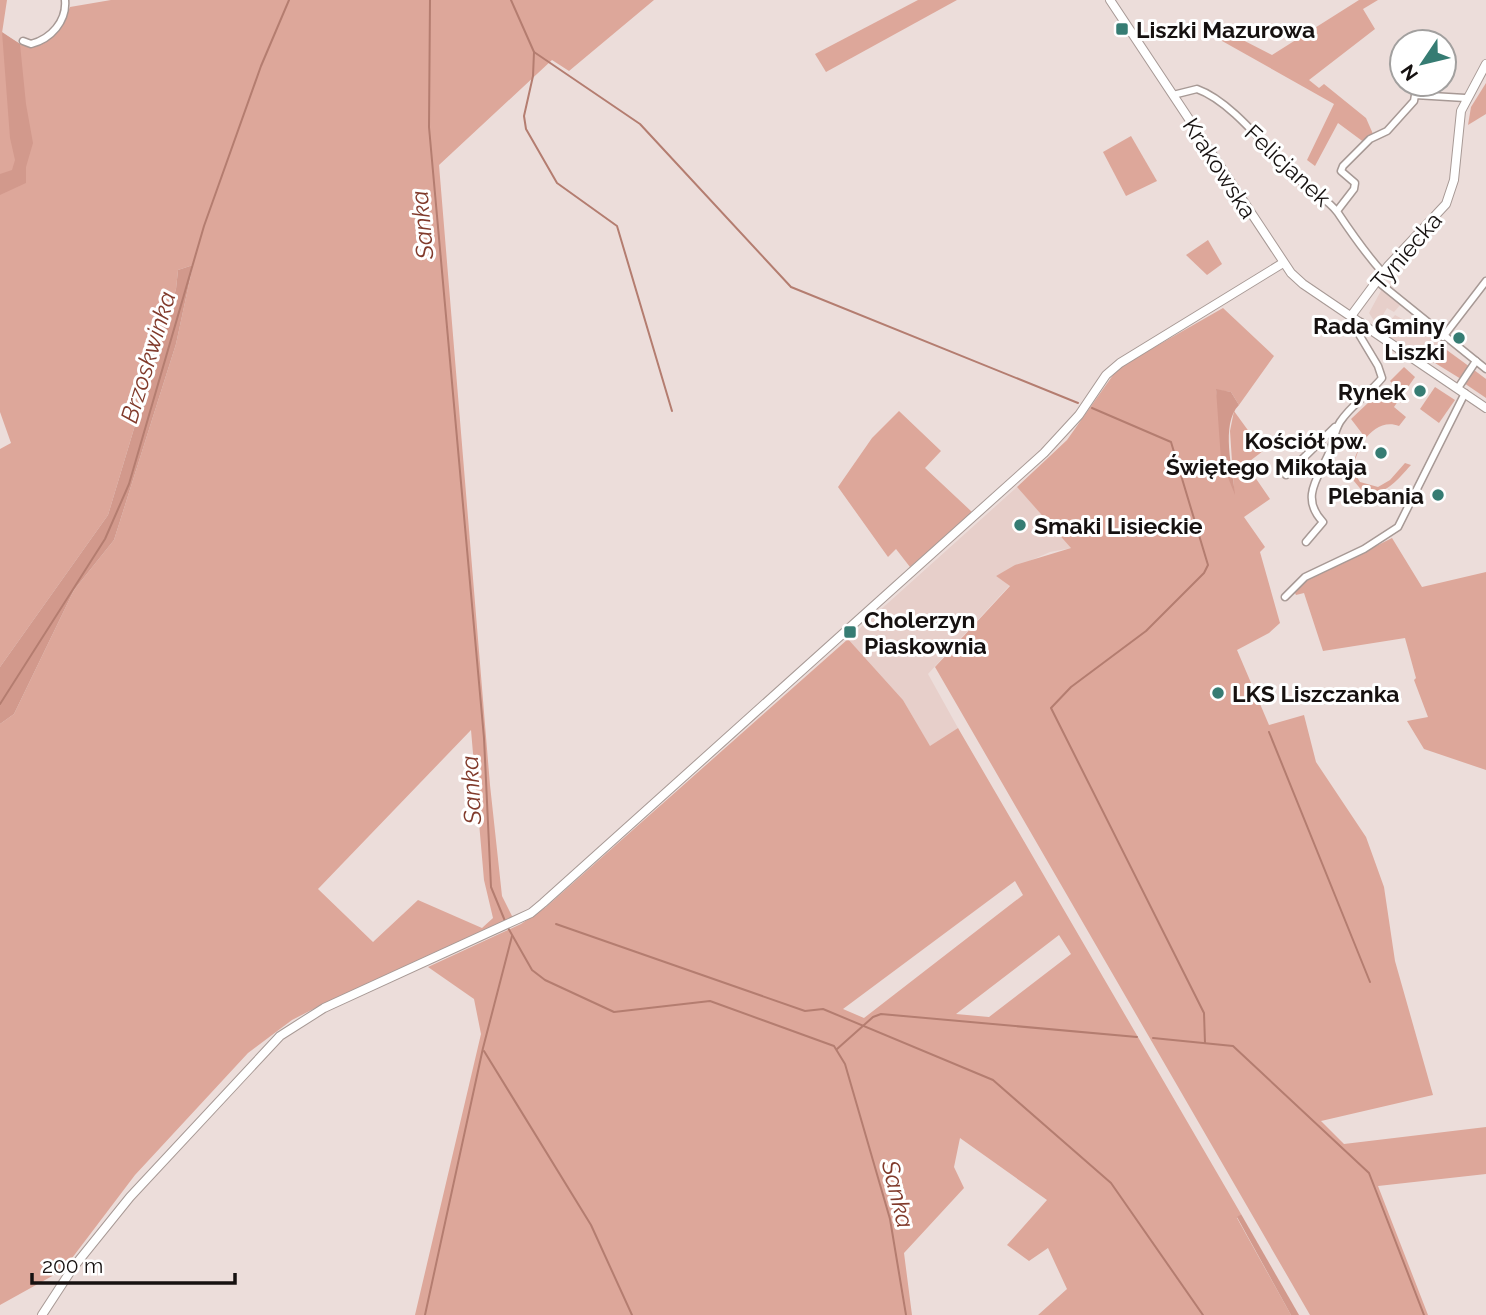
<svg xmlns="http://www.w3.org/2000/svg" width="1486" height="1315" font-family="Raleway,sans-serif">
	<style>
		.built { fill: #e7cfca }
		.green { fill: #dda79a; fill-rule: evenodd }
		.forest { fill: #d2998c }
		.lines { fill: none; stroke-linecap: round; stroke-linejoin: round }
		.stream { stroke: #b47d70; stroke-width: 2 }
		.street-casing { stroke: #a79995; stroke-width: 9 }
		.secondary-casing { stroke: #a79995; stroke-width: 10 }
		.street { stroke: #fff; stroke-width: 6 }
		.secondary { stroke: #fff; stroke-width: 8 }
		.poi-dot { fill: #367c73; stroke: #fff; stroke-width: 2.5 }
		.labels { text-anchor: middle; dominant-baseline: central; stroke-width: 6; stroke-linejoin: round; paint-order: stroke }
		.poi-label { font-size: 23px; font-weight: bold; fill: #161110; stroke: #fff; text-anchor: start }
		.street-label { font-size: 23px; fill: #161110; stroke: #fff }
		.water-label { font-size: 24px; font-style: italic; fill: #813a2b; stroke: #fff }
	</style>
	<rect width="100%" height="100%" fill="#ecddda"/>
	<!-- built -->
	<g class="built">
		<polygon points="1383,287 1401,304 1394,312 1387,308 1377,325 1369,313"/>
		<polygon points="1395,315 1446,343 1434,363 1381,332"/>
		<polygon points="1017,487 1072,548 1050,552 996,576 1010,585 928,674 958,728 930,747 903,700 848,639"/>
	</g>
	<!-- green -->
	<g class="green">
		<path d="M0,0h7l-5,33 18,11 18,2 23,-18 9,-21 41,-7h543l-85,71 -17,-11 -113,105 51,620 12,111 11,22 -188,85 -33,17 -44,33 -113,122 -72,95 -63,35v-581l14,-10 60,-124 40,-50 62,-196 17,-79 -15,5 -2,19 -68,226 -108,152v-218l11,-6 -11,-31zM471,730l13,150 9,38 -11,10 -64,-28 -45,42 -55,-53z"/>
		<polygon points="918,0 957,0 826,72 815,54"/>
		<polygon points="1359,0 1378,0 1363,9 1375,29 1309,80 1319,88 1324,84 1366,118 1373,134 1365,143 1338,123 1315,166 1307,160 1334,104 1215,37 1235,36 1272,55"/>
		<polygon points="1486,83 1486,114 1468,125 1471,107"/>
		<polygon points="1131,136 1157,181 1126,196 1103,152"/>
		<polygon points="1208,240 1222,264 1207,275 1186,255"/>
		<polygon points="1223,308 1274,356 1239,405 1231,392 1216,390 1234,492 1230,431 1234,411 1263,451 1246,464 1270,499 1244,517 1265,547 1260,552 1280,623 1269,633 1237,650 1269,725 1304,715 1316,762 1366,837 1384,887 1395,961 1433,1095 1321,1121 1344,1144 1486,1127 1486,1174 1378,1186 1428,1315 1310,1315 935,667 1010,586 996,576 1015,565 1071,548 1017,487 1067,440 1118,368"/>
		<polygon points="1444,348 1470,367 1461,379 1435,363"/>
		<polygon points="1404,367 1415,377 1403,394 1390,381"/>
		<polygon points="1474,370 1486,379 1486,398 1464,383"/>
		<path d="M1387,385l13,13 -6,9 12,10 -7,9c-25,-10 -46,24 -45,46l6,10 18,5 12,-7 15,-17 6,2c-14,15 -25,31 -47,28l-16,-19 16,-38 -13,-17z"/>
		<polygon points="1435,387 1455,400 1439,423 1420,409"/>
		<polygon points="899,411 941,451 925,468 972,512 910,567 896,549 888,557 838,487 872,438"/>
		<polygon points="1392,538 1422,587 1486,572 1486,770 1424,749 1407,721 1428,717 1414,680 1416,678 1405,638 1323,651 1304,593 1296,595 1294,591 1306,581"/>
		<path d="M848,639l55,61 27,46 28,-18 283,486 -4,4 54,97h-253l29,-26 -19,-41 -19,13 -22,-16 40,-45 -87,-62 -6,29 10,21 -60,65 8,62h-497l66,-281 -7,-35 -46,-32 93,-43 25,-17zM1015,881l8,14 -159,123 -21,-9zM1059,935l12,19 -82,63 -33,-3z"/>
	</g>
	<!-- forest -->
	<g class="forest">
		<polygon points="2,32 20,44 26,104 33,143 26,167 26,183 0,195 0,174 12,170 15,160 10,138"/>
		<polygon points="193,265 176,344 114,540 74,590 14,714 0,724 0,667 108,515 176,289 178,270"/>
		<path d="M1216,389l15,3 8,13c-19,19 -6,65 -4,90l-14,-35z"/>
		<polygon points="1241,1214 1299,1315 1291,1315 1237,1217"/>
	</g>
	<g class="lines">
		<!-- stream -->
		<g class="stream">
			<polyline points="430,0 429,127 484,738 491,887 505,921"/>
			<polyline points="511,0 534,52 640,124 791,287 1078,403"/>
			<polyline points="534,52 533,76 524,116 526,129 557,183 617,226 672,411"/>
			<polyline points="1092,408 1171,442 1208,565 1204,573 1146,631 1071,687 1051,708 1204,1013 1205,1043"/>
			<polyline points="0,704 105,539 129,484 204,226 261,66 289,0"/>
			<polyline points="1269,732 1370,982"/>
			<polyline points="556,924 805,1011 823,1009 993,1080 1111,1183 1203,1315"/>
			<polyline points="507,926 532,970 545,980 614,1012 710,1001 834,1046 845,1064 890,1219 906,1315"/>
			<polyline points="1153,1038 1233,1046 1369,1173 1424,1315"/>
			<polyline points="837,1049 873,1017 881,1014 1137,1037"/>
			<polyline points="484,1051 591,1225 632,1315"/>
			<polyline points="425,1315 483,1048 512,936"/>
		</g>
		<defs>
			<g id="street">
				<path d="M23,41l8,3c20,-5 36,-23 34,-44"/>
				<path d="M1173,95l24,-6c37,13 75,67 104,93 12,11 27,17 37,31 14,21 28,41 45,60"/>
				<polyline points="1337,211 1354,189 1355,183 1341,171 1343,166 1370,139 1387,131 1414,101 1415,95 1465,98"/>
				<polyline points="1377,281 1486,369"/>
				<polyline points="1443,337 1486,281"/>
				<polyline points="1458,388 1476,361"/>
				<polyline points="1286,475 1335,427"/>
				<path d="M1306,542l17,-20c-25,-26 -2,-47 8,-74 3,-9 4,-18 9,-26 11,-17 29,-28 42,-44l-4,-12 -21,-35 4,-9"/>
				<polyline points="1285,597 1305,577 1364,549 1398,527 1465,393"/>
			</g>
			<g id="secondary">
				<polyline points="1110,0 1291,273 1303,284 1486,408"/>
				<polyline points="1351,316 1388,266 1446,204 1454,180 1461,111 1486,64"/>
				<polyline points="42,1315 72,1269 130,1197 280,1036 324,1008 531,913 543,903 1044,453 1079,415 1106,375 1120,363 1283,263"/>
			</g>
		</defs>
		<!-- street casing -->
		<use href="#street" class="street-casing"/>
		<!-- secondary casing -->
		<use href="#secondary" class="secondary-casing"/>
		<!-- street -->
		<use href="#street" class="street"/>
		<!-- secondary -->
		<use href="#secondary" class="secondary"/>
	</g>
	<!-- markers -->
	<g class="poi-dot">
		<rect x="1115" y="22" width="14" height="14" rx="3.5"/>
		<circle cx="1459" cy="338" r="7"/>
		<circle cx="1420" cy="391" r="7"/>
		<circle cx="1381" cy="453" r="7"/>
		<circle cx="1438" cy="495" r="7"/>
		<circle cx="1020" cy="525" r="7"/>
		<rect x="843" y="625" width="14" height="14" rx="3.5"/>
		<circle cx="1218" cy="693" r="7"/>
	</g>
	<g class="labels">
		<!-- poi labels -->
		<g class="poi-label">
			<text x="1136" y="29">Liszki Mazurowa</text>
			<text x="1445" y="325" text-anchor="end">Rada Gminy<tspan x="1445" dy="26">Liszki</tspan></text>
			<text x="1406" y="391" text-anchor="end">Rynek</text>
			<text x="1367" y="440" text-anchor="end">Kościół pw.<tspan x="1367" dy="26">Świętego Mikołaja</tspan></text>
			<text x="1424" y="495" text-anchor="end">Plebania</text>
			<text x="1034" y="525">Smaki Lisieckie</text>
			<text x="864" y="619">Cholerzyn<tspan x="864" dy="26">Piaskownia</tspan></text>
			<text x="1232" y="693">LKS Liszczanka</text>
		</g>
		<!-- street labels -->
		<g class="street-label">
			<text transform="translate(1288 165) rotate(43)">Felicjanek</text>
			<text transform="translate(1220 168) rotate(57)">Krakowska</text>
			<text transform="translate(1406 251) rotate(-49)">Tyniecka</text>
		</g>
		<!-- water labels -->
		<g class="water-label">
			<text transform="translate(422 225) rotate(-95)">Sanka</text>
			<text transform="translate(148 357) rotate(-73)">Brzoskwinka</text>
			<text transform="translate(471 790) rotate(-93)">Sanka</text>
			<text transform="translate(898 1194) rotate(76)">Sanka</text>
		</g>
	</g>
	<!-- north arrow -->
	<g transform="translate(1423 63) rotate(235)"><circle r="33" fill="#ffffff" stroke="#a2a09f" stroke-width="2"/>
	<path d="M0-5L12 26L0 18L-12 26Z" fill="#367c73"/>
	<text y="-10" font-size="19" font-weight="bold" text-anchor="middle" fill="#161110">N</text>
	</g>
	<!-- scale -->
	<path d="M32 1273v10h203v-10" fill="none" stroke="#161110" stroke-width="3.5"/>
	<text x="42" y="1273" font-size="21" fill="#161110" stroke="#ffffff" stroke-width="5" paint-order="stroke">200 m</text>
</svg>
